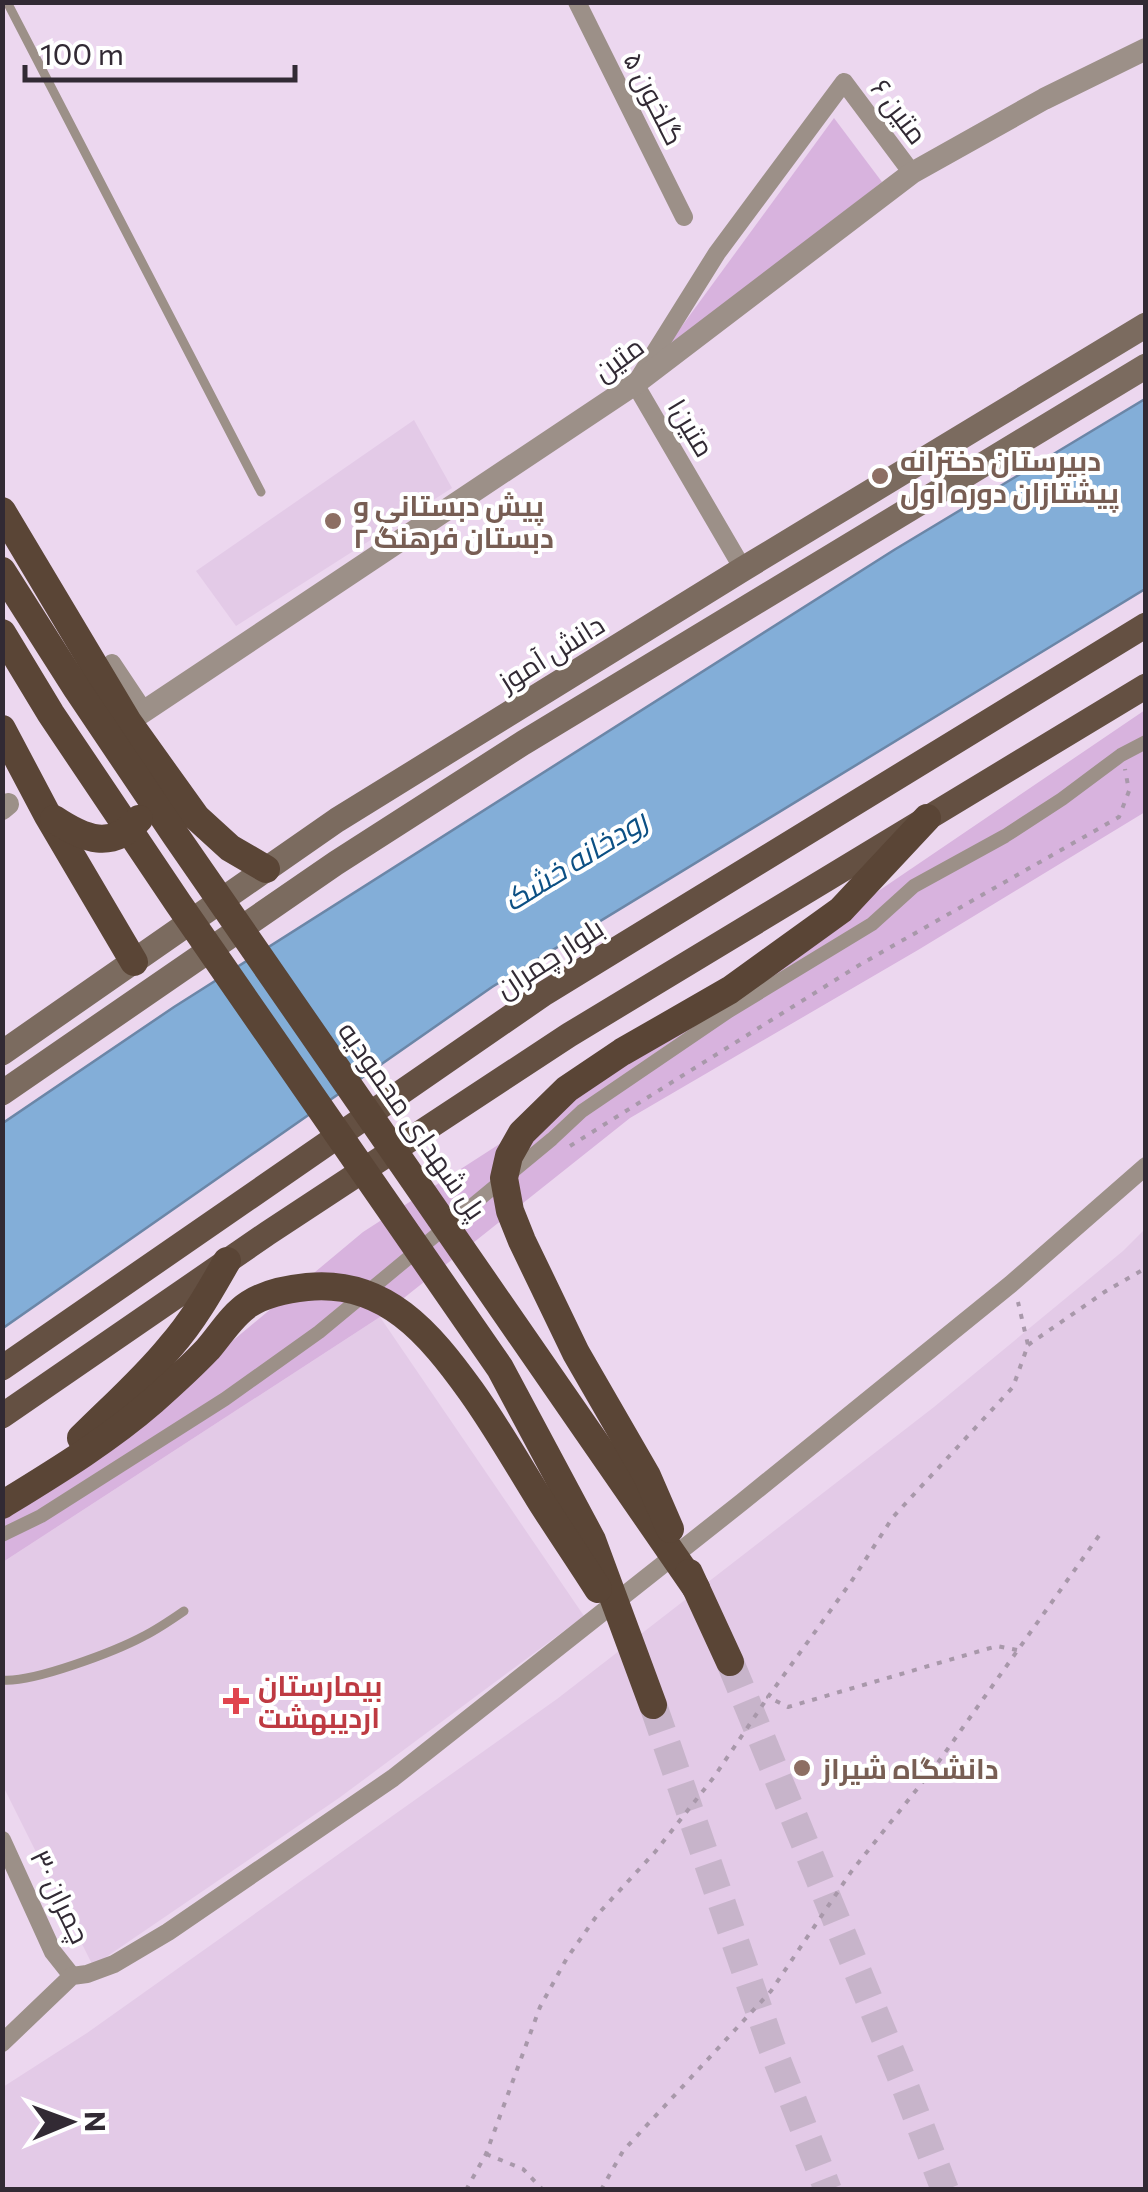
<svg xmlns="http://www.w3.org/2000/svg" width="1148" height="2192" font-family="Commissioner,Cairo,sans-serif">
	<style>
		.built { fill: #e3cae7 }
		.green { fill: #d8b3de }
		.water { fill: #83aed8; stroke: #6b86a7; stroke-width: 2.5 }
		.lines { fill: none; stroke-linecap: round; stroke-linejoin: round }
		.trunk-tunnel { stroke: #c7b4ca; stroke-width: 28; stroke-dasharray: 28 14; stroke-linecap: butt }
		.path { stroke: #a898aa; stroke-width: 4; stroke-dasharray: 5 8; stroke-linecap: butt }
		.service { stroke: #9c9088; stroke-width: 9 }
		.pedestrian { stroke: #9c9088; stroke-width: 14 }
		.minor { stroke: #9c9088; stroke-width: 18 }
		.tertiary { stroke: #9c9088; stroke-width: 22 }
		.secondary { stroke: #7b6b5f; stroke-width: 25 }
		.primary { stroke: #645042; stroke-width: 25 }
		.trunk { stroke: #5a4536; stroke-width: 28 }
		.education-dot { fill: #8d6e63; stroke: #fff; stroke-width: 4 }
		.health-dot { fill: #e0444e; stroke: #fff; stroke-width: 4 }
		.labels { text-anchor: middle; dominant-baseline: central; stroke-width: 8; stroke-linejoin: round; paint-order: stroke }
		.street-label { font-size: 28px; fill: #322a34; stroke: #fff }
		.education-label { font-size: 28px; font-weight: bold; fill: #785e54; stroke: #fff; text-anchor: start }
		.health-label { font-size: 28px; font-weight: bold; fill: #be3a42; stroke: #fff; text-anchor: start }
		.water-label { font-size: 30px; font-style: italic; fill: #0c5084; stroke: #fff }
	</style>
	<rect width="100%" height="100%" fill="#ecd7ef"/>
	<!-- built -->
	<g class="built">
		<polygon points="414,420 452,488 236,626 196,571"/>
		<polygon points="1145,1229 1145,2189 3,2190 3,2087 87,2033 557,1699 934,1407 1123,1251"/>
		<polygon points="380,1317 584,1616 339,1798 93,1966 3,1786 3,1562"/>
	</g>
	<!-- green -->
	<g class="green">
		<polygon points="834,118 882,182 660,356"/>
		<polygon points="1145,710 1145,812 918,950 630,1118 380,1317 3,1562 3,1516 163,1399 363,1232 619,1067"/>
	</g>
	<!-- water -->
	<polygon class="water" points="1145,399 1145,589 492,987 3,1328 3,1123 174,1007 894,550"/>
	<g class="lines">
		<!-- trunk-tunnel -->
		<g class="trunk-tunnel">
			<polyline points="730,1662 906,2089 945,2190"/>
			<polyline points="653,1705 771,2045 828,2190"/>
		</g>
		<!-- path -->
		<g class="path">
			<polyline points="570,1146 861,964 1119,817 1129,791 1125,769"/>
			<polyline points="1028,1345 1106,1291 1146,1268"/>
			<polyline points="1017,1650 997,1646 788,1707 768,1697 851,1582 893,1517 1013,1387 1028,1345 1018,1302"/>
			<polyline points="486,2154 523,2169 543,2190"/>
			<polyline points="466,2190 486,2154 540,2007 567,1958 598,1914 655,1852 714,1777 768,1697"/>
			<polyline points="601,2190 623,2151 771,1991 851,1872 937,1764 1103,1530"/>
		</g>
		<!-- service -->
		<g class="service">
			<polyline points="7,2 261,492"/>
			<path d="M2,1680c31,3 114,-29 142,-44 14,-7 27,-16 40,-25"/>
		</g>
		<!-- pedestrian -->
		<polyline class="pedestrian" points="2,1535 41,1516 225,1399 319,1332 552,1139 582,1111 729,1011 872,924 914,886 1005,836 1062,799 1121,755 1146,742"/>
		<!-- minor -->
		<g class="minor">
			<polyline points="577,2 684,217"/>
			<polyline points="743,569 635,384 717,253 844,82 912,173"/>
			<polyline points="112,663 144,711"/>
			<polyline points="2,1840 53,1952 72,1976"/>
			<polyline points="2,2043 72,1976 87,1974 114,1964 168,1932 393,1778 742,1502 1011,1284 1146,1166"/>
		</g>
		<!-- tertiary -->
		<g class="tertiary">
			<polyline points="128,722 635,384 912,173 1044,99 1146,49"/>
			<polyline points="2,809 8,804"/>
		</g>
		<!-- secondary -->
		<g class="secondary">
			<polyline points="2,1053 337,820 743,569 1146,325"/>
			<polyline points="2,1093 336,863 523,743 1146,366"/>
		</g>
		<!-- primary -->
		<g class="primary">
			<polyline points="2,1368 545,993 1146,625"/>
			<polyline points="2,1416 268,1233 569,1035 1146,686"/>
		</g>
		<!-- trunk -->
		<g class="trunk">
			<polyline points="2,511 128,722 196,817 230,848 266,869"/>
			<polyline points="2,571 77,689 176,836 696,1588"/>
			<polyline points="2,633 51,714 178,903 500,1368 592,1540 653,1705"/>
			<polyline points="2,729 48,816 134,962"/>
			<path d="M54,819c30,20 58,32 85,0"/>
			<path d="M81,1438c30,-30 62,-58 89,-91 23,-26 40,-56 57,-86"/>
			<path d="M2,1505c52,-32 105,-64 151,-104 18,-16 38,-34 55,-52 13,-15 24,-34 41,-45 17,-11 38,-15 58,-17 78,-8 123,47 164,104 25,35 46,72 69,109 19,30 39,59 58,89"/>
			<polyline points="670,1529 647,1476 576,1353 522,1241 510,1211 504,1178 509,1156 522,1133 567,1089 622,1052 730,990 841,910 927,818"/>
			<polyline points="689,1573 730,1662"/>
		</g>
	</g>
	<!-- markers -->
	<g class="education-dot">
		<circle cx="880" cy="476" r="10"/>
		<circle cx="333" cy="521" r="10"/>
		<circle cx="802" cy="1768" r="10"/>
	</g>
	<path class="health-dot" d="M231 1686h10v10h10v10h-10v10h-10v-10h-10v-10h10z"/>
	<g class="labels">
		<!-- street labels -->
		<g class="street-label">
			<text transform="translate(655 98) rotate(63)">۵ گلخون</text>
			<text transform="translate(900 111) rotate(53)">۶ متین</text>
			<text transform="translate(618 358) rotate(-36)">متین</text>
			<text transform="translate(692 427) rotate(59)">متین۱</text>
			<text transform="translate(551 652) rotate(-32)">دانش آموز</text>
			<text transform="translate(549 957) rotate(-33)">بلوار چمران</text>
			<text transform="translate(413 1120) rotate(55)">پل شهدای محمودیه</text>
			<text transform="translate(61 1896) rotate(64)">۳۰ چمران</text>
		</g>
		<!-- education labels -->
		<g class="education-label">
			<text x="900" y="460">دبیرستان دخترانه<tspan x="900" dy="32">پیشتازان دوره اول</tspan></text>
			<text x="353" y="505">پیش دبستانی و<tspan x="353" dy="32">دبستان فرهنگ ۲</tspan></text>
			<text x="822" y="1768">دانشگاه شیراز</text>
		</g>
		<!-- health labels -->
		<g class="health-label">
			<text x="258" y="1685">بیمارستان<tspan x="258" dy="32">اردیبهشت</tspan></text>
		</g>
		<!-- water labels -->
		<g class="water-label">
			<text transform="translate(574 859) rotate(-32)">رودخانه خشک</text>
		</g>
	</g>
	<!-- border -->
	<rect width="1148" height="2192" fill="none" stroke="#322a34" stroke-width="10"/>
	<!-- north arrow -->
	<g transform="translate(70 2122) rotate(89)" stroke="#ffffff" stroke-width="8" paint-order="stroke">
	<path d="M0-8L18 38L0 25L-18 38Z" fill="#322a34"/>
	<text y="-15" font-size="28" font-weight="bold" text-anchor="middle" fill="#322a34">N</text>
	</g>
	<!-- scale -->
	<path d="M25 65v15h270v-15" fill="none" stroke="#322a34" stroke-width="5"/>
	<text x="40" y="65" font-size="30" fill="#322a34" stroke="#ffffff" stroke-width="8" paint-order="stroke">100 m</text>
</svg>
